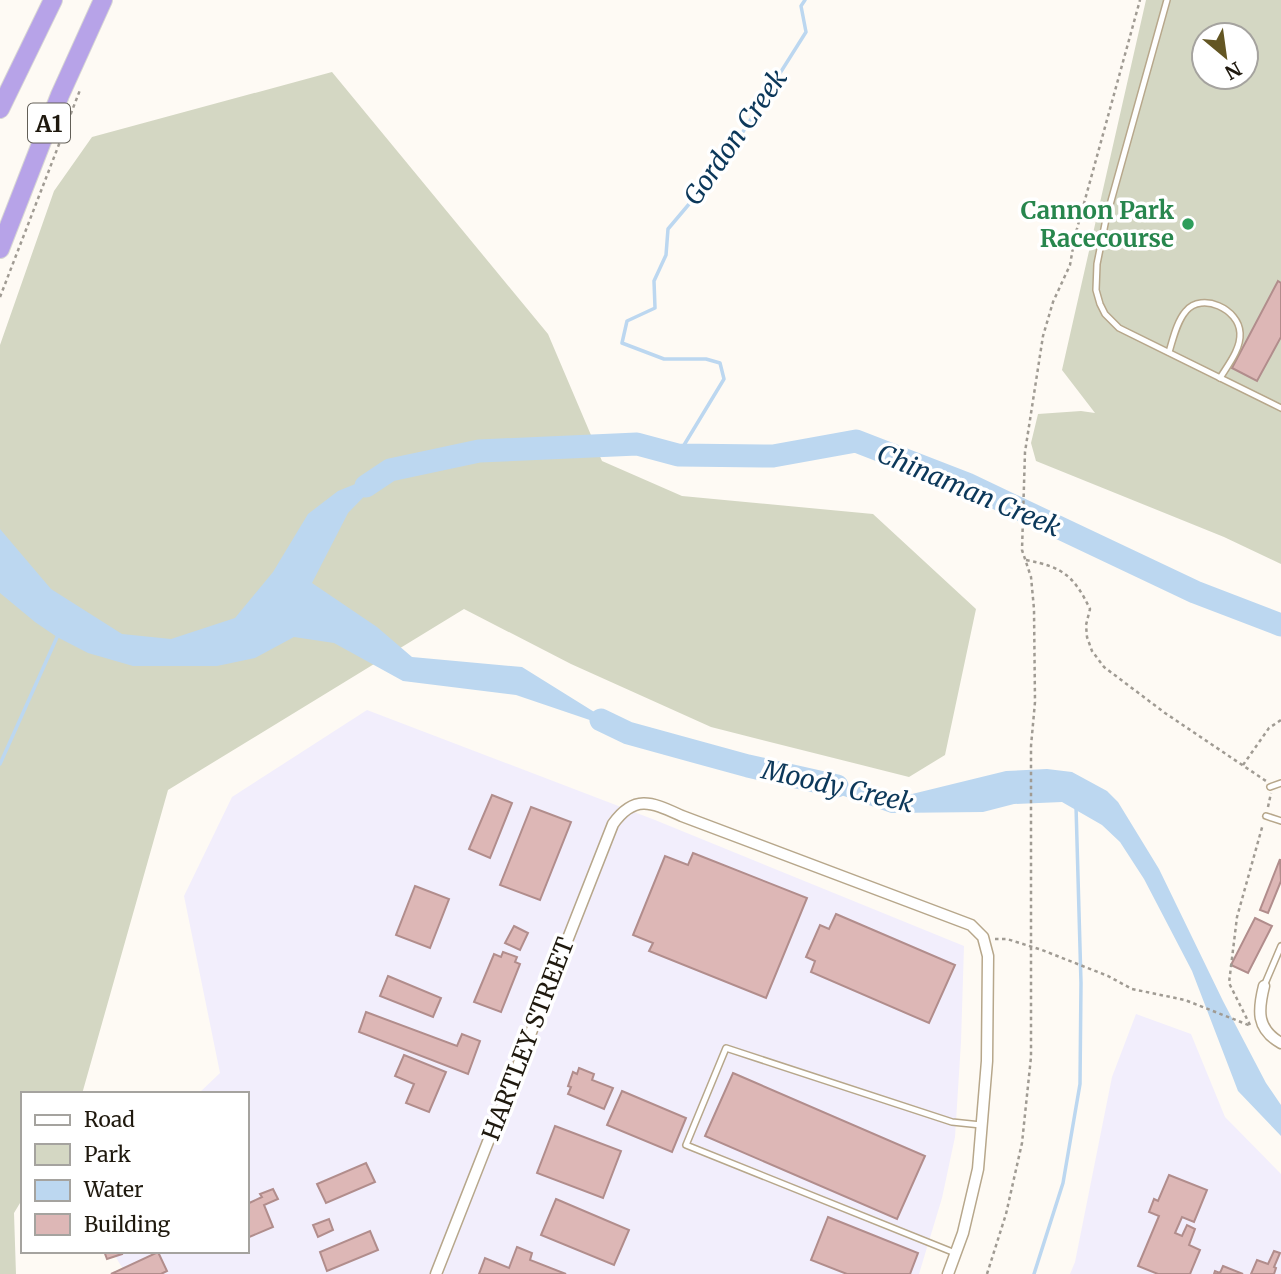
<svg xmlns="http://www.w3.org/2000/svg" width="1281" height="1274" font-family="Merriweather,serif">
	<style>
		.industrial { fill: #f2eefc }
		.green { fill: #d4d7c3; fill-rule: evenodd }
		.water { fill: #bcd7f0 }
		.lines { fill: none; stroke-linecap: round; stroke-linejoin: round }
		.stream { stroke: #bcd7f0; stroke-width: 3.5 }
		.river { stroke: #bcd7f0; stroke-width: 23 }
		.building { fill: #ddb7b6; stroke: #b18d8c; stroke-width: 2 }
		.service-casing { stroke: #b7a78b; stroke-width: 8 }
		.minor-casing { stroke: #b7a78b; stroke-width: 13 }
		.trunk-casing { stroke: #d7d6d4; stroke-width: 20 }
		.path { stroke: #a09b93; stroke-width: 2.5; stroke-dasharray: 3.5 3.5; stroke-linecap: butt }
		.service { stroke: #fff; stroke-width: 5 }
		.minor { stroke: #fff; stroke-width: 10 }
		.trunk { stroke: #b7a3e8; stroke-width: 18 }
		.leisure-dot { fill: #2e9e5b; stroke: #fff; stroke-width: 2.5 }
		.labels { text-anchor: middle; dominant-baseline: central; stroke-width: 7; stroke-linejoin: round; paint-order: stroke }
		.shield { fill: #fff; stroke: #625e56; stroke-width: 2 }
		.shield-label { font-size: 23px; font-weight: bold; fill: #1f190e }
		.leisure-label { font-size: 24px; font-weight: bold; fill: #27864d; stroke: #fff; text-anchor: end }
		.street-label { font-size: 24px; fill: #1f190e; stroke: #fff }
		.water-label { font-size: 26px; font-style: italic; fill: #0c385a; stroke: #fff }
	</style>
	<rect width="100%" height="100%" fill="#fefaf4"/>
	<!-- industrial -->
	<g class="industrial">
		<polygon points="367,710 655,820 964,946 961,1042 955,1137 942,1198 919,1274 126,1274 112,1251 247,1251 247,1094 198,1094 220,1073 184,896 232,797"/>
		<polygon points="1136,1014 1191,1034 1225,1117 1281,1174 1281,1274 1070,1274 1075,1262 1112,1077"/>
	</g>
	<!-- green -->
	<g class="green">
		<path d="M1146,0h135v564l-57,-27 -188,-76 -5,-18 7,-29 43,-3 14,2 -33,-43zM1204,35h42v42h-42z"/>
		<polygon points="332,72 548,334 602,461 682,496 873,514 976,609 945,755 909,777 711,727 571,664 464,609 168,790 82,1094 23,1094 23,1198 14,1213 16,1274 0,1274 0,345 54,191 92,137"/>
	</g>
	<!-- water -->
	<g class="water">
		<polygon points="390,470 348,513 312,583 377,627 412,657 522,667 628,733 516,695 403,681 334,643 294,637 255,658 217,666 133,666 88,653 57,637 35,622 0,593 0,529 51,589 122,634 171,639 235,618 273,572 308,514 338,491"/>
		<polygon points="1047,769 1072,772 1107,791 1118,802 1159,869 1223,1001 1266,1083 1281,1105 1281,1136 1238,1091 1192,971 1144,879 1120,842 1102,825 1062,802 1014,804 983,812 891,813 819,787 809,780 912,794 1006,771"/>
	</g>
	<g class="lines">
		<!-- stream -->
		<g class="stream">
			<polyline points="678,455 724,379 720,363 706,359 664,359 622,343 627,321 655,308 654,281 666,255 668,229 722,165 806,32 801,6 805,0"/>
			<polyline points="0,764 58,635"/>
			<polyline points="1034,1274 1063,1183 1080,1084 1081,983 1076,806"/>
		</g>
		<!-- river -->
		<g class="river">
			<polyline points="366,486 390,470 479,451 637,444 678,455 773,456 856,441 967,484 1195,592 1281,625"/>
			<polyline points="601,720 628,733 748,766 837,786"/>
		</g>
	</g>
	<!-- building -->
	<g class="building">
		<polygon points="1278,281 1281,283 1281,337 1257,381 1232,368"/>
		<polygon points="492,795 512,803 490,858 469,849"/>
		<polygon points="531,807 571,822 540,900 500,885"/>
		<polygon points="693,853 807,898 766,998 649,951 653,943 633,935 665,856 688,865"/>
		<polygon points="1280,859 1281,881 1268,913 1260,910"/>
		<polygon points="415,886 449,899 430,948 396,935"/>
		<polygon points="836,914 955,965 929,1023 811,972 815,961 806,957 820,925 829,929"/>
		<polygon points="1255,918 1272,926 1248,973 1231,965"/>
		<polygon points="514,926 528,933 520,950 505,943"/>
		<polygon points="503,952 517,957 515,962 520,964 501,1012 474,1002 494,954 501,957"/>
		<polygon points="388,976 441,998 433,1017 380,996"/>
		<polygon points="366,1012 457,1046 462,1034 480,1041 468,1074 359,1032"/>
		<polygon points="404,1055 446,1072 429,1112 406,1103 414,1084 395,1076"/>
		<polygon points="579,1068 594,1074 592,1080 613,1088 604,1109 568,1094 571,1087 568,1086 573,1072 577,1074"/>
		<polygon points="733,1073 925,1156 897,1219 705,1136"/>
		<polygon points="622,1091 686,1118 672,1152 607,1125"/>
		<polygon points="555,1126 621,1151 603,1198 537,1173"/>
		<polygon points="366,1163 375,1182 326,1203 317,1184"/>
		<polygon points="1169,1175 1207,1190 1194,1222 1182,1217 1175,1233 1182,1236 1187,1225 1195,1229 1189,1245 1200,1250 1190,1274 1158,1274 1138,1266 1159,1216 1149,1212 1154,1199 1158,1201"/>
		<polygon points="273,1189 278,1199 264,1205 273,1227 247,1238 247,1204 262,1197 260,1194"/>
		<polygon points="556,1199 629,1230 614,1265 541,1235"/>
		<polygon points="828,1217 918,1253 910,1274 847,1274 811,1260"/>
		<polygon points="329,1219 333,1230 318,1237 313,1225"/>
		<polygon points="370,1231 378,1250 327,1271 320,1252"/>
		<polygon points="517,1247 532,1253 530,1260 566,1274 479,1274 485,1258 509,1268"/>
		<polygon points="104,1251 121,1251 122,1254 107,1259"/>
		<polygon points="1274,1251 1280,1253 1274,1267 1276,1268 1274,1274 1251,1274 1257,1260 1268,1264"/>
		<polygon points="158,1252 167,1271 161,1274 111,1274"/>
		<polygon points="1223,1266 1243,1274 1214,1274 1215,1271 1220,1273"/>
	</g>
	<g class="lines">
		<defs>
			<g id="service">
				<polyline points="1167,0 1106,219 1097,264 1096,290 1100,304 1105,314 1119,328 1281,408"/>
				<path d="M1169,352c4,-13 8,-31 17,-41 16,-19 53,-2 54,22 1,16 -12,32 -20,45"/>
				<polyline points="1270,787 1281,783"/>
				<polyline points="1266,816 1281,821"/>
				<polyline points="1264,986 1281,946"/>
				<polyline points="955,1253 686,1145 726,1048 952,1122 981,1125"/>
			</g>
			<g id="minor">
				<path d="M1264,986c-6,24 -8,43 17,57"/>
				<path d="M436,1274l177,-450c22,-31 40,-21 69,-8l289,109 12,12 5,19 -1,105 -9,108 -15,64 -15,41"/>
			</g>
			<g id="trunk">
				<polyline points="0,109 53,0"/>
				<polyline points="0,249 60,95 103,0"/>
			</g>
		</defs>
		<!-- service casing -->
		<use href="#service" class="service-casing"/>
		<!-- minor casing -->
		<use href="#minor" class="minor-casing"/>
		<!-- trunk casing -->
		<use href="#trunk" class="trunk-casing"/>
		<!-- path -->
		<g class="path">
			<polyline points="0,297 80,90"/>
			<path d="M1026,560c37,7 48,16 64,49l-4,16 1,12 5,14 12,16 61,46 101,68"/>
			<polyline points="1243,765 1269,728 1281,720"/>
			<polyline points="1268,807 1271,793"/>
			<polyline points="995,939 1007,939 1042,950 1108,976 1132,989 1185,1000 1251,1026"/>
			<polyline points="1250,1025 1229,983 1237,917 1263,824"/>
			<polyline points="987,1274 1006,1214 1022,1143 1031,1057 1031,746 1035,702 1034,609 1031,577 1022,550 1025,452 1043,336 1053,302 1070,265 1075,236 1140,0"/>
		</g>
		<!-- service -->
		<use href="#service" class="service"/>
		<!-- minor -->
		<use href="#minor" class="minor"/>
		<!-- trunk -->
		<use href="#trunk" class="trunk"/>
	</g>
	<!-- markers -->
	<circle class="leisure-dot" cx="1188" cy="224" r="7"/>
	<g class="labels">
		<!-- shield labels -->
		<rect class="shield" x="28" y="103.5" width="42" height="39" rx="5"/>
		<g class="shield-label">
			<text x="49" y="123">A1</text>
		</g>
		<!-- leisure labels -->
		<g class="leisure-label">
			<text x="1174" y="210">Cannon Park<tspan x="1174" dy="28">Racecourse</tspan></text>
		</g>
		<!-- street labels -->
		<g class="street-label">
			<text transform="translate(528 1039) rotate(-69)">HARTLEY STREET</text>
		</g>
		<!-- water labels -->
		<g class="water-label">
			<text transform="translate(735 137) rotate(-55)">Gordon Creek</text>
			<text transform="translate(969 490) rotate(23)">Chinaman Creek</text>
			<text transform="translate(838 786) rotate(13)">Moody Creek</text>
		</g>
	</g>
	<!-- legend -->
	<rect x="21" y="1092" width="228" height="161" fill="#ffffff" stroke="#a5a39f" stroke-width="2"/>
	<rect x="35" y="1115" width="35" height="10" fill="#ffffff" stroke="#a5a39f" stroke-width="2"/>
	<text x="84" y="1127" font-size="21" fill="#1f190e">Road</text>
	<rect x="35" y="1144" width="35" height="21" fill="#d4d7c3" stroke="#a5a39f" stroke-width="2"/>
	<text x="84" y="1162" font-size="21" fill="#1f190e">Park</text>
	<rect x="35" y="1180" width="35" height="21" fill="#bcd7f0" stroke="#a5a39f" stroke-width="2"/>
	<text x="84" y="1197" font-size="21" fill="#1f190e">Water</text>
	<rect x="35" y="1214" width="35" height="21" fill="#ddb7b6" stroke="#a5a39f" stroke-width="2"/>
	<text x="84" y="1232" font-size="21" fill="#1f190e">Building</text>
	<!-- north arrow -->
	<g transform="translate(1225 56) rotate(151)"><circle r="33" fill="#ffffff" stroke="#a5a39f" stroke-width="2"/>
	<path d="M0-5L12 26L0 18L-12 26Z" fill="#635623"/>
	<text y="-10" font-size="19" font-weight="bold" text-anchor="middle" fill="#1f190e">N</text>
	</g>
</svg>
